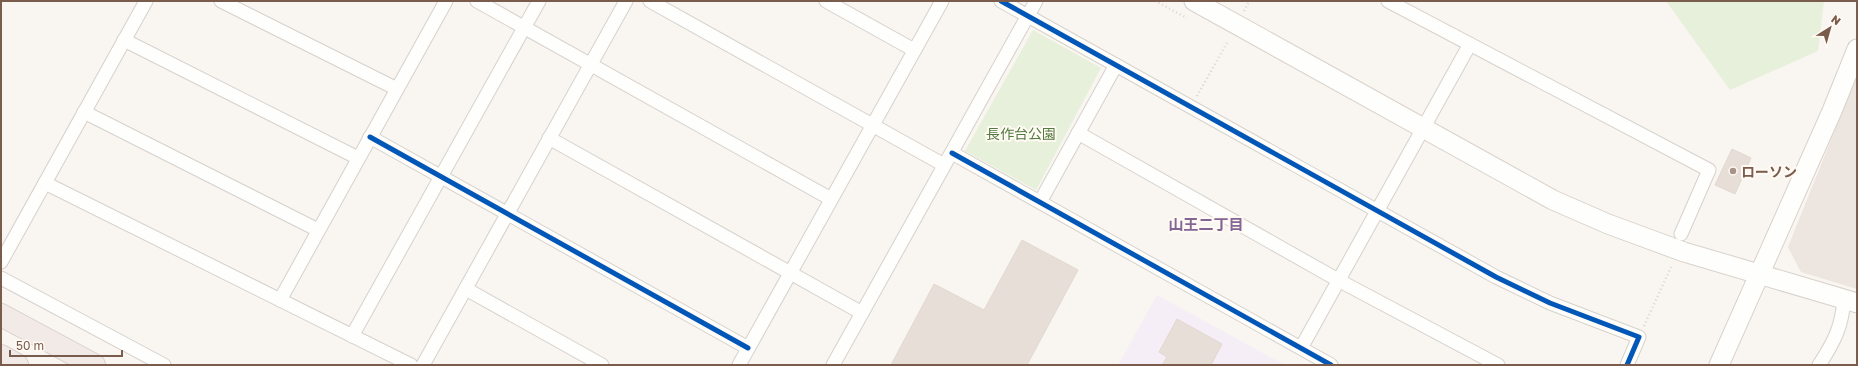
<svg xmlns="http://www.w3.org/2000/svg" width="1858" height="366" font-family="'Golos Text','Noto Sans JP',sans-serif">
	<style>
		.industrial { fill: #ede5e0 }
		.education { fill: #f6eef6 }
		.green { fill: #e7f0db }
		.building { fill: #e6ded7; stroke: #e2d8d2 }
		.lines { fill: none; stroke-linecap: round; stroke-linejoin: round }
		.street-casing { stroke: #d7d1cb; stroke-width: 15 }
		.secondary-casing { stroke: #d9d2cb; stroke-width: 21 }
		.highway-casing { stroke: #dad1cc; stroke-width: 24 }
		.path { stroke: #dcd5d0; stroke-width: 2.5; stroke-dasharray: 1 3; stroke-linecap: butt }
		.street { stroke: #fefefd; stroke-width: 13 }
		.secondary { stroke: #fefefd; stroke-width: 19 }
		.highway { stroke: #f2eae7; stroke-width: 22 }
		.cycleway-casing { stroke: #fffaf3; stroke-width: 8 }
		.cycleway { stroke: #0057b8; stroke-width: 5 }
		.poi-dot { fill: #a69286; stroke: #fffaf3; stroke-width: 1.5 }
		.labels { text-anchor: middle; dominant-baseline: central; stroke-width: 4; stroke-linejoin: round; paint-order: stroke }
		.park-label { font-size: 14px; fill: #537a41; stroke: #fffaf3 }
		.poi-label { font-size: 14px; font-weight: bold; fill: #7a5c4d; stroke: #fffaf3; text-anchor: start }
		.neighbourhood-label { font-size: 15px; font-weight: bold; fill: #846695; stroke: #fffaf3 }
	</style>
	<rect width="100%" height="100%" fill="#f9f5f0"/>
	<!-- industrial -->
	<polygon class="industrial" points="1857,75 1857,289 1801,272 1788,247"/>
	<!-- education -->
	<polygon class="education" points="1157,295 1285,365 1118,365"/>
	<!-- green -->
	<g class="green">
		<polygon points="1666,1 1824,1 1818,51 1730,90"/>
		<polygon points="1033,30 1101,68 1036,190 965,151"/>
	</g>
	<!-- building -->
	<g class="building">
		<polygon points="1732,149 1751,158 1735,194 1715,185"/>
		<polygon points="1022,240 1078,270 1027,365 891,365 934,284 984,310"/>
		<polygon points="1177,319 1222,344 1211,365 1162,365 1167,357 1159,352"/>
	</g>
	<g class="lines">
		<defs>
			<g id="street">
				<polyline points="221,1 397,89"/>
				<polyline points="477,1 831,199"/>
				<polyline points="650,1 944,165"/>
				<polyline points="826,1 914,50"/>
				<polyline points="1001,1 1496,277 1550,303 1639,337 1627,365"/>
				<polyline points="1388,1 1709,170 1681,234"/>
				<polyline points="124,40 358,158"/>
				<polyline points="84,112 318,230"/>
				<polyline points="1078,133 1338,280 1498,365"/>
				<polyline points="370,137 748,348"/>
				<polyline points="549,138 862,313"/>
				<polyline points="952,153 1331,365"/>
				<polyline points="45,183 411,365"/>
				<polyline points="1040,202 1116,65"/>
				<polyline points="1,262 146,1"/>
				<polyline points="1,278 164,365"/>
				<polyline points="466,289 602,365"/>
				<polyline points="280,300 446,1"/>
				<polyline points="352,336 539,1"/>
				<polyline points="1301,348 1470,44"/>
				<polyline points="423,365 626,1"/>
				<polyline points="739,365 942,1"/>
				<polyline points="833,365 1036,1"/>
				<path d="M1819,365c15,-23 23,-38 25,-66"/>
			</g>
			<g id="secondary">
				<polyline points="1194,1 1553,200 1608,224 1684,252 1857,303"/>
				<polyline points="1719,365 1832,111 1857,49"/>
			</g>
			<g id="highway">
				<polyline points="1,315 94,365"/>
				<polyline points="1,356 17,365"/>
			</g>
		</defs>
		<!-- street casing -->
		<use href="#street" class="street-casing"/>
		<!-- secondary casing -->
		<use href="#secondary" class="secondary-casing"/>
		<!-- highway casing -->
		<use href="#highway" class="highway-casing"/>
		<!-- path -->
		<g class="path">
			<polyline points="1155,1 1187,18"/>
			<polyline points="1244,11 1249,1"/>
			<polyline points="1197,96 1228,41"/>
			<polyline points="1644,326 1672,265"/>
		</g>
		<!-- street -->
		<use href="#street" class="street"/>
		<!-- secondary -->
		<use href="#secondary" class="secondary"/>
		<!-- highway -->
		<use href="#highway" class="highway"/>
		<defs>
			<g id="cycleway">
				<polyline points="1001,1 1496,277 1550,303 1639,337 1627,365"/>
				<polyline points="370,137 748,348"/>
				<polyline points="952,153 1331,365"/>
			</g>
		</defs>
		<!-- cycleway casing -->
		<use href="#cycleway" class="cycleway-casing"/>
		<!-- cycleway -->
		<use href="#cycleway" class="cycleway"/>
	</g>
	<!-- markers -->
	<circle class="poi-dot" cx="1733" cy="171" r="4"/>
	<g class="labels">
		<!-- park labels -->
		<g class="park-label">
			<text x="1021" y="133">長作台公園</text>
		</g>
		<!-- poi labels -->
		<g class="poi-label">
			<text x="1741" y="171">ローソン</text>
		</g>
		<!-- neighbourhood labels -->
		<g class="neighbourhood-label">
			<text x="1206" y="224">山王二丁目</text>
		</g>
	</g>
	<!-- border -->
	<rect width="1858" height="366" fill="none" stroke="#7a5c4d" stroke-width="4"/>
	<!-- north arrow -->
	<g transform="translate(1830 28) rotate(37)" stroke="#fffaf3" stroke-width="3" paint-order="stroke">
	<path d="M0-3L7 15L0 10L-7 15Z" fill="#7a5c4d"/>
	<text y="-6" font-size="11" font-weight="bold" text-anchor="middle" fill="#7a5c4d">N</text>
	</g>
	<!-- scale -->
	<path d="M10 350v6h112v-6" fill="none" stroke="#7a5c4d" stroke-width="2"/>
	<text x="16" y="350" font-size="12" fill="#7a5c4d" stroke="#fffaf3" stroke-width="3" paint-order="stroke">50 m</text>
</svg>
